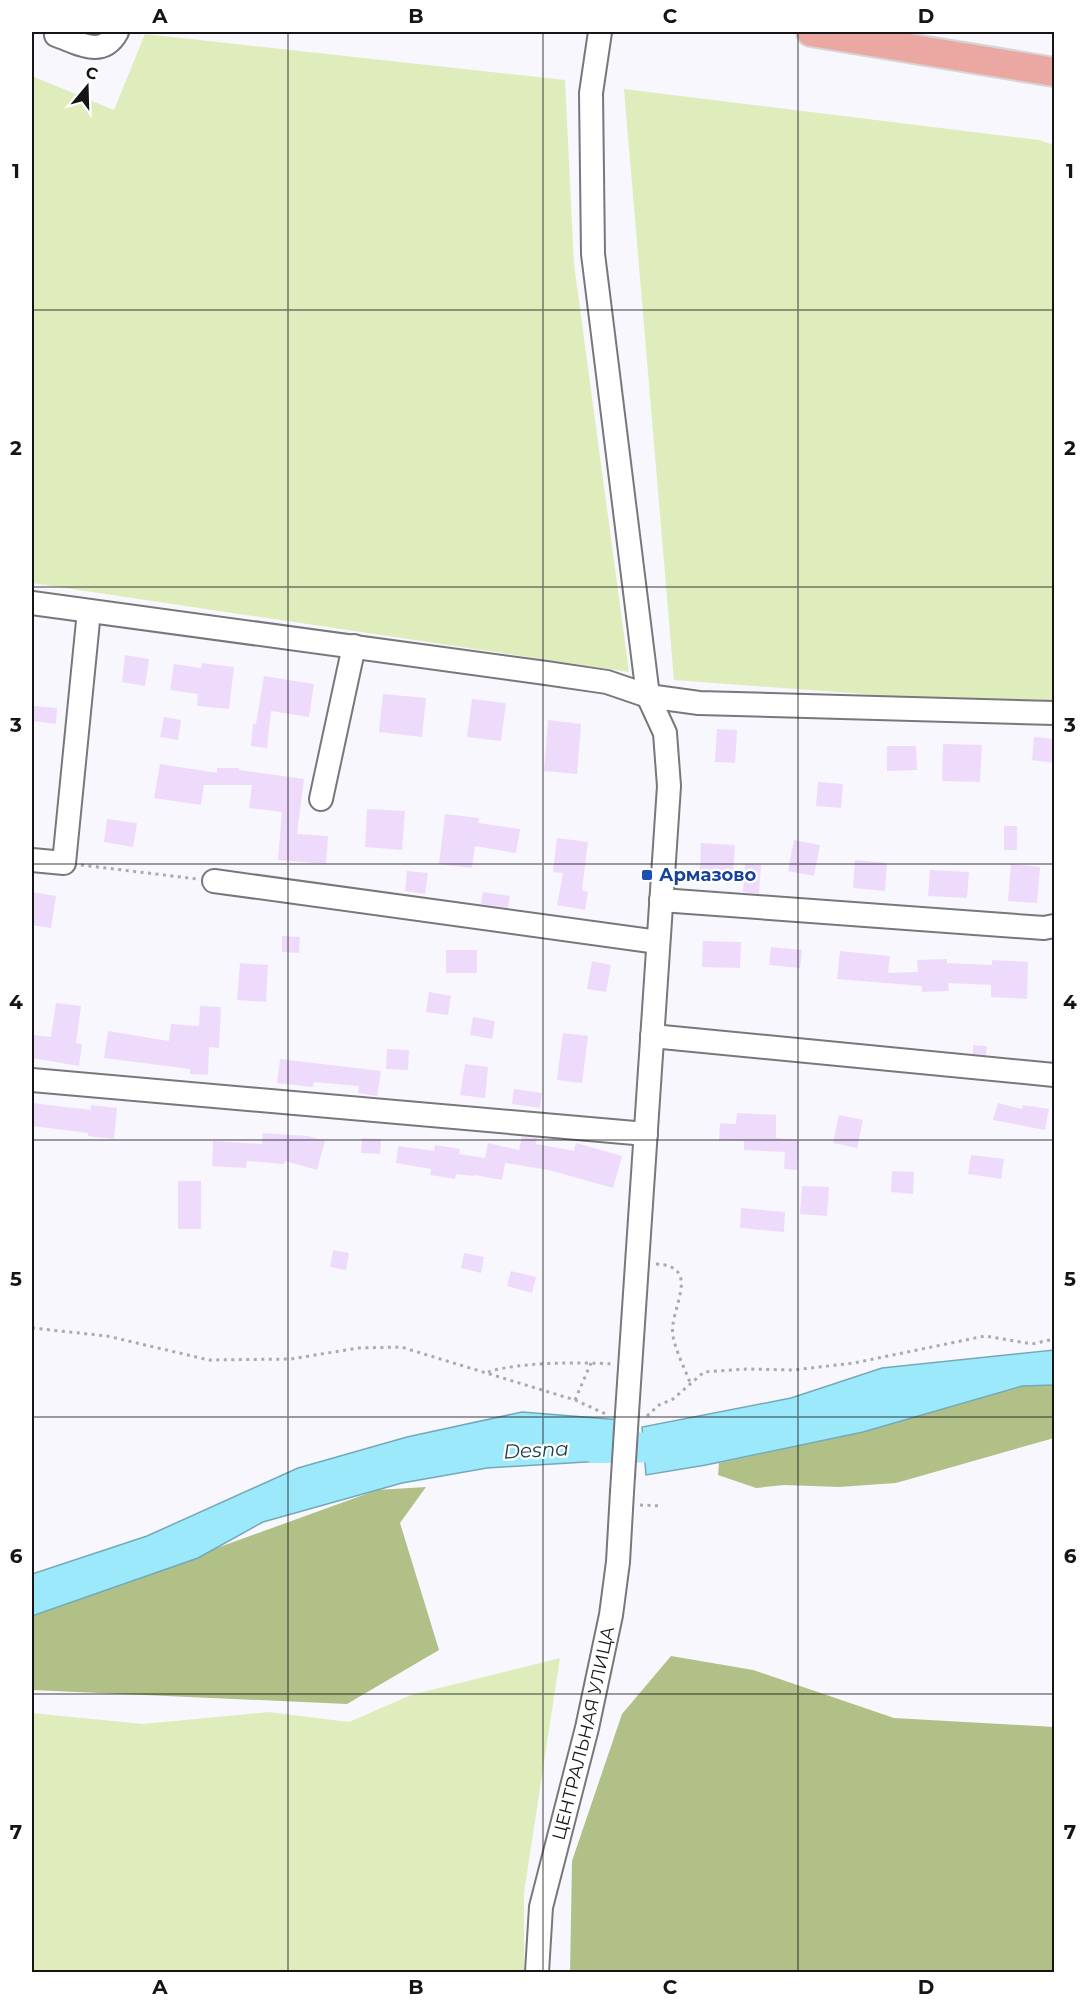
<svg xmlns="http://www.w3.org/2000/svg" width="1086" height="2004" font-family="Montserrat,sans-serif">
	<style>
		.green { fill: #dfedbd }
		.forest { fill: #b0c087 }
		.water { fill: #9de9fc; stroke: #74a9b7; stroke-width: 1.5 }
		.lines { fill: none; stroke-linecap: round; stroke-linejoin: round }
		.river { stroke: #9de9fc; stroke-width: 30 }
		.building { fill: #eedbfb }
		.minor-casing { stroke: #77777c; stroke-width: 26 }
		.major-casing { stroke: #d5d5d5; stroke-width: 32 }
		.path { stroke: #ababaf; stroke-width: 3; stroke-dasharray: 3 4.5; stroke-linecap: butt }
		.minor { stroke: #fff; stroke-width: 22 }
		.major { stroke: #eba7a2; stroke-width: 28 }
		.minor-bridge-casing { stroke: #77777c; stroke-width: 26; stroke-linecap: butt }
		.minor-bridge { stroke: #fff; stroke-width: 22 }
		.grid { fill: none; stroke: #151517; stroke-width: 1.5; stroke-opacity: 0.55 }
		.transit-dot { fill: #1a4fb4; stroke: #fff; stroke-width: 2 }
		.labels { text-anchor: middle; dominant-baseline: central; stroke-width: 4.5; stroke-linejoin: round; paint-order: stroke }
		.transit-label { font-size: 18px; font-weight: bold; fill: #164399; stroke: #fff; text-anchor: start }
		.street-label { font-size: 18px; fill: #151517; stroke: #fff }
		.water-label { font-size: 20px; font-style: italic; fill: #1e424a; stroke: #fff }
		.neatline { fill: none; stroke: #151517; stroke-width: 2 }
		.grid-label { font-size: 20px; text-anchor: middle; font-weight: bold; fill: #151517 }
	</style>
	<rect width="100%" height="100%" fill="#f7f7fd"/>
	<!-- green -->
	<g class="green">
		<polygon points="145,34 565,80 574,264 629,672 32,583 32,76 114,110"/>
		<polygon points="624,89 1039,140 1054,145 1054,708 674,680"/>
		<polygon points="560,1658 524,1893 524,1972 32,1972 32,1713 143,1724 269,1712 349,1722 411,1695"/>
	</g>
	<!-- forest -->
	<g class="forest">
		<polygon points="1054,1385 1054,1438 896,1483 839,1487 784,1485 756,1488 718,1475 719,1463 863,1432 1023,1386"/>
		<polygon points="426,1487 400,1523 439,1650 347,1704 32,1690 32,1615 377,1490"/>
		<polygon points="671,1656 753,1670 894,1718 1054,1727 1054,1972 570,1972 572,1861 622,1714"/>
	</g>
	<!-- water -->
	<g class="water">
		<polygon points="1054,1350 1054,1385 1022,1386 863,1432 706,1465 646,1475 642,1427 791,1398 882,1368"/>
		<polygon points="522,1412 621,1420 618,1460 487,1468 402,1483 263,1522 198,1558 32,1616 32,1574 147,1536 298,1468 407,1437"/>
	</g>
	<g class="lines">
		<!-- river -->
		<polyline class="river" points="595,1448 685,1447"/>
	</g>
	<!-- building -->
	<g class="building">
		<polygon points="125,655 149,659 145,686 122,682"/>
		<polygon points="202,663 234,667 229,709 197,706 198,694 170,690 174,664 201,668"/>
		<polygon points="264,676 314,684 309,717 271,711 267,748 251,746 253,724 256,724"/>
		<polygon points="383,694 426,698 422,737 379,732"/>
		<polygon points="472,699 506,703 501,741 467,737"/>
		<polygon points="33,706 57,708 56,724 32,721"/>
		<polygon points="164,717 181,720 178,740 160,737"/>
		<polygon points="548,720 581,724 577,774 544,771"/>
		<polygon points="717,729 737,730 735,763 715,762"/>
		<polygon points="1034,737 1054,739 1054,763 1032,760"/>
		<polygon points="943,744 982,745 980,782 942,781"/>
		<polygon points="887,746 916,746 917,770 887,771"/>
		<polygon points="160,764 217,773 217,768 239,768 239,770 304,779 297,834 328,836 326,864 278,860 282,812 249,808 252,785 204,785 201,805 154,798"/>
		<polygon points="818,782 843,784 841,808 816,806"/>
		<polygon points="367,809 405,811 402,850 365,847"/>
		<polygon points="445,814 479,818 478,823 520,829 516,853 475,846 472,868 439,864"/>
		<polygon points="107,819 137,823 133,847 104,842"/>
		<rect x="1004" y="826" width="13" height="24"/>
		<polygon points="557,838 588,842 582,890 588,892 585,910 557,905 563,873 553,872"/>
		<polygon points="794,840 820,845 814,876 788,871"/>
		<polygon points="701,843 735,845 733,873 700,871"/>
		<polygon points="855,860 887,863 885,891 853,888"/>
		<polygon points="745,864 761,865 759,894 743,892"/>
		<polygon points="1011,864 1040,867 1037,903 1008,901"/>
		<polygon points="930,870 969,872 967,898 928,896"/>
		<polygon points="407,871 428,873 425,894 405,891"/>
		<polygon points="32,892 56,896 51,928 32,925"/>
		<polygon points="483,892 510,896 508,908 481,904"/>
		<polygon points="282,936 300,937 299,953 282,952"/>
		<polygon points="703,941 741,942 740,968 702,967"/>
		<polygon points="771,947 802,950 800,968 769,965"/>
		<rect x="446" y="950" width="31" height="23"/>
		<polygon points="840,951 890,956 888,973 918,972 917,960 947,959 947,963 992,965 992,960 1028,962 1027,999 991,997 991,985 948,983 949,991 922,992 922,986 837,979"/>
		<polygon points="592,961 611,965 606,992 587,989"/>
		<polygon points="240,963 268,965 266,1002 237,1000"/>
		<polygon points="429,992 451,996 448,1015 426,1012"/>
		<polygon points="56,1003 81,1006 76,1043 82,1044 79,1066 32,1058 32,1035 51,1037"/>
		<polygon points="200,1006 221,1007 219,1048 209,1047 208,1075 190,1074 190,1069 104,1058 108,1031 169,1041 171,1024 199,1026"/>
		<polygon points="473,1017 495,1021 492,1039 470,1035"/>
		<polygon points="563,1033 588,1036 582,1083 557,1080"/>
		<polygon points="973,1045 987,1046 986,1055 973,1054"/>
		<polygon points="387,1049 409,1050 408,1070 386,1069"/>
		<polygon points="280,1059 381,1071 377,1096 358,1093 359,1086 314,1082 313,1087 277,1083"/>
		<polygon points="465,1064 488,1067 485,1098 460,1095"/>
		<polygon points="514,1089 542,1093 540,1108 512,1104"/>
		<polygon points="32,1103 91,1110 91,1105 117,1108 114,1139 88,1136 88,1133 32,1126"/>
		<polygon points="998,1103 1022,1109 1023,1105 1049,1109 1045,1130 993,1120"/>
		<polygon points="737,1113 776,1115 776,1138 799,1140 797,1170 784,1169 785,1152 744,1150 744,1141 719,1140 720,1123 736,1124"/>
		<polygon points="839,1115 863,1120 857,1148 833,1143"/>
		<polygon points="263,1133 308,1136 325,1141 317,1170 285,1161 284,1164 247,1161 246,1168 212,1166 213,1141 262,1144"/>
		<polygon points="522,1137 537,1138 536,1144 574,1151 576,1143 622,1156 613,1188 549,1170 505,1163 502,1180 475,1175 474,1176 456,1174 455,1179 430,1175 431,1169 396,1163 398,1146 434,1151 435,1145 460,1149 459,1154 485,1158 488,1143 519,1150"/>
		<polygon points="362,1138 381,1139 380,1154 361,1153"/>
		<polygon points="971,1155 1004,1159 1001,1179 968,1174"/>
		<polygon points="892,1171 914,1172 913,1194 891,1192"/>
		<rect x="178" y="1181" width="23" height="48"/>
		<polygon points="802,1186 829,1187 827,1216 800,1214"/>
		<polygon points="741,1208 785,1212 784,1232 740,1228"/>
		<polygon points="333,1250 349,1253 346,1270 330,1267"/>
		<polygon points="464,1253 484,1257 481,1273 461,1268"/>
		<polygon points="511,1271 536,1277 532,1293 507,1286"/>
	</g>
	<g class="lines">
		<defs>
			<g id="minor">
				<polyline points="600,32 591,93 593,254 648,696 665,733 669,786 627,1413"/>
				<path d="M56,35c23,8 46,24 61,-3"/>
				<polyline points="32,603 546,673 607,682 648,696 699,703 1054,713"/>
				<polyline points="321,799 354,646"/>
				<polyline points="32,860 64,863 89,611"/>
				<polyline points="214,881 658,942"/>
				<polyline points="661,900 1044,928 1054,926"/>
				<polyline points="652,1036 1054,1075"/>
				<polyline points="32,1080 646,1134"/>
				<path id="s1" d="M537,1972l4,-65 46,-179 24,-113 7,-53 4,-70"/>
			</g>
			<polyline id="major" points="811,32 1054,72"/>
		</defs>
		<!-- minor casing -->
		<use href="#minor" class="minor-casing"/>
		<!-- major casing -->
		<use href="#major" class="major-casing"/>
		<!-- path -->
		<g class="path">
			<polyline points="81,865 197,879"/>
			<path d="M656,1264c48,2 12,47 17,72 3,16 12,33 18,49"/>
			<polyline points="32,1328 107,1336 209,1360 291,1359 358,1348 401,1347 575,1400 608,1415"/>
			<path d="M488,1372c31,-10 92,-10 125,-8"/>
			<polyline points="575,1400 591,1363"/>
			<polyline points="647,1416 659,1405 673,1399 704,1372 746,1369 793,1370 854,1363 985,1336 1032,1344 1054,1339"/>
			<polyline points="640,1505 662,1506"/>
		</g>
		<!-- minor -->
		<use href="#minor" class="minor"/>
		<!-- major -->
		<use href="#major" class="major"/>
		<defs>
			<polyline id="minor-bridge" points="622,1492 627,1413"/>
		</defs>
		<!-- minor-bridge casing -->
		<use href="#minor-bridge" class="minor-bridge-casing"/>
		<!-- minor-bridge -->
		<use href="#minor-bridge" class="minor-bridge"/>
	</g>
	<!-- grid -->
	<path class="grid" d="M288,32v1940M543,32v1940M798,32v1940M32,310h1022M32,587h1022M32,864h1022M32,1140h1022M32,1417h1022M32,1694h1022"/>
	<!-- markers -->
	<rect class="transit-dot" x="641" y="869" width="12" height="12" rx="3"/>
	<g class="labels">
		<!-- transit labels -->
		<g class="transit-label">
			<text x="659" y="875">Армазово</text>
		</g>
		<!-- street labels -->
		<g class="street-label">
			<text stroke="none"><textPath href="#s1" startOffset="244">ЦЕНТРАЛЬНАЯ УЛИЦА</textPath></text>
		</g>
		<!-- water labels -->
		<g class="water-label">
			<text transform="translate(536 1450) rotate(-3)">Desna</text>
		</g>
	</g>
	<!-- border -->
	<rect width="1086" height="2004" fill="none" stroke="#ffffff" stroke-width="66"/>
	<!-- north arrow -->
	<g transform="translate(87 87) rotate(19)" stroke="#ffffff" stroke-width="4.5" paint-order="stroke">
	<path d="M0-4.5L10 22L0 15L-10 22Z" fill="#151517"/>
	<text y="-9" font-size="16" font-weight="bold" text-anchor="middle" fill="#151517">С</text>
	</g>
	<rect x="33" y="33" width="1020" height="1938" class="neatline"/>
	<g class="grid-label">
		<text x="160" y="23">A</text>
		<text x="416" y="23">B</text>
		<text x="670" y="23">C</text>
		<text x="926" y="23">D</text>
		<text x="16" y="178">1</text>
		<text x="1070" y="178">1</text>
		<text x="16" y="455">2</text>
		<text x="1070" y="455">2</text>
		<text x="16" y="732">3</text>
		<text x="1070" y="732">3</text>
		<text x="16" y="1009">4</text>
		<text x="1070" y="1009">4</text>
		<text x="16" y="1286">5</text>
		<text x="1070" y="1286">5</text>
		<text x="16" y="1563">6</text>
		<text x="1070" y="1563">6</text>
		<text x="16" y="1839">7</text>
		<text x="1070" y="1839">7</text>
		<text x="160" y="1994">A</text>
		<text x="416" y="1994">B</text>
		<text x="670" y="1994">C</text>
		<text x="926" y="1994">D</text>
	</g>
</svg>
